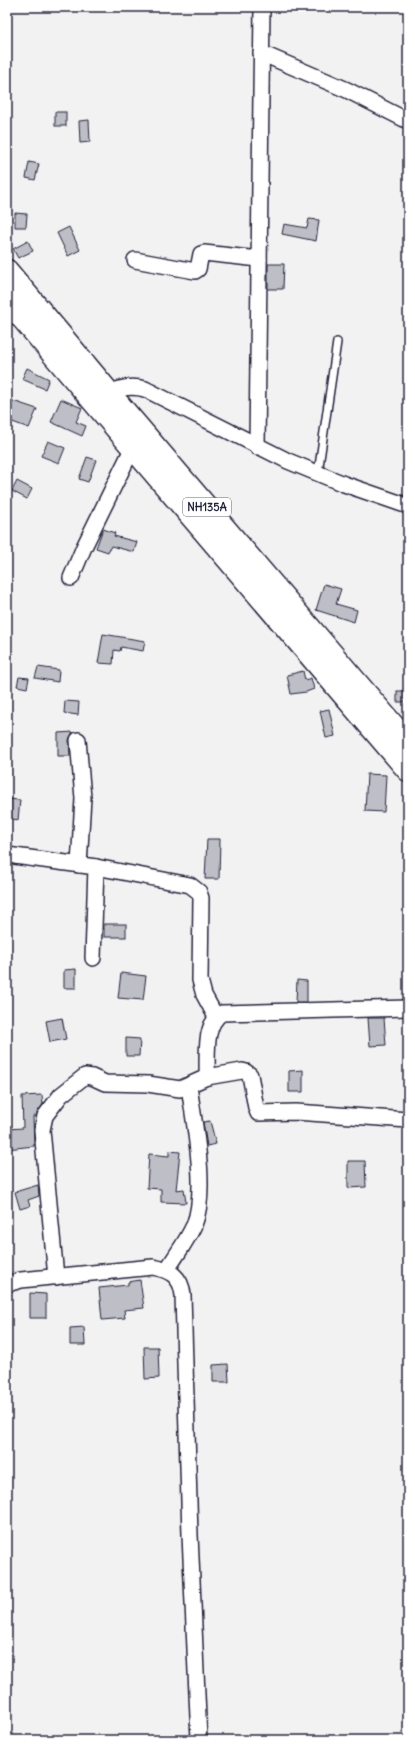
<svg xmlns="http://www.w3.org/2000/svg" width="415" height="1747" font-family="Delius,sans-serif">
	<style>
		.building { fill: #bebec6; stroke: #22223b }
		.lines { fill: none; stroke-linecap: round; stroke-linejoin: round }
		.lane-casing { stroke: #22223b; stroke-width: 10 }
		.street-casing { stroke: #22223b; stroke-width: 18 }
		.highway-casing { stroke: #22223b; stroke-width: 25 }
		.lane { stroke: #fff; stroke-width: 7 }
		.street { stroke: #fff; stroke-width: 15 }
		.highway { stroke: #fff; stroke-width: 22 }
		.labels { text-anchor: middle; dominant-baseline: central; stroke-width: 3; stroke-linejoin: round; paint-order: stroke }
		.shield { fill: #fff; stroke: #646476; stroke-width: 1 }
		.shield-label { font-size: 11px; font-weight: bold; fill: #22223b }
	</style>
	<rect width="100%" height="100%" fill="#f2f2f3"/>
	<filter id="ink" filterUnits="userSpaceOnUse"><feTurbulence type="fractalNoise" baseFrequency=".025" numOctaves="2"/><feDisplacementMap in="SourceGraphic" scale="8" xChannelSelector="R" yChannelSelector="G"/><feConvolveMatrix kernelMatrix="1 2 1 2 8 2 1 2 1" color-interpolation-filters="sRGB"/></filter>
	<g filter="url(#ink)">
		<!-- building -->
		<g class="building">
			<rect x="55" y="112" width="11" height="14"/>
			<polygon points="89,120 90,142 80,143 79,121"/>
			<polygon points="29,162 39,164 35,180 26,178"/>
			<polygon points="15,213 27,214 26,227 15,227"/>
			<polygon points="309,219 319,220 316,241 282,234 284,224 307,228"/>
			<polygon points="69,227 80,250 68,256 57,233"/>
			<polygon points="28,241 33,251 18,258 13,249"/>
			<polygon points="268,264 284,264 283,289 268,289"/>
			<polygon points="27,368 49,379 45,389 22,379"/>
			<polygon points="7,399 37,409 29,428 7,420"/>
			<polygon points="61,399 82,408 76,422 86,426 82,436 51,422"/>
			<polygon points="48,441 65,448 59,463 41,456"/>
			<polygon points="87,457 96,460 88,482 79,479"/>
			<polygon points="17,481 32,489 27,499 12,491"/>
			<polygon points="103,529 115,533 114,536 137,542 134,552 111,546 108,552 96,548"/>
			<polygon points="324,584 341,589 336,604 357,610 354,622 316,610"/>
			<polygon points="103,634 145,641 143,651 121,647 120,651 114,650 113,664 98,663"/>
			<polygon points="38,667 59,670 58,682 35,678"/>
			<polygon points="303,671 305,680 311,678 314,689 306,692 291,694 287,675"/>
			<polygon points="19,677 29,678 27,688 17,686"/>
			<rect x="397" y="691" width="11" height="11"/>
			<polygon points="65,701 79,702 78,715 64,713"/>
			<polygon points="329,709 335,736 326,738 320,711"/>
			<polygon points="73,732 69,740 70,756 58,756 58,733"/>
			<polygon points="367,774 386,775 384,812 365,811"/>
			<polygon points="7,799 20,800 18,820 7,818"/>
			<polygon points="207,839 220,839 219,879 205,879"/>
			<rect x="104" y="924" width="22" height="13"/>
			<polygon points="76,969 76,988 64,988 64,970"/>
			<polygon points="121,973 146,976 143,1000 118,998"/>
			<polygon points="297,980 307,981 307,1002 296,1002"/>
			<polygon points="62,1018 66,1039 50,1042 46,1021"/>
			<polygon points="368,1018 384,1018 386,1045 370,1046"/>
			<polygon points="126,1038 140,1039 139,1056 126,1056"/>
			<polygon points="303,1070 303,1092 289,1092 289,1071"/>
			<polygon points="42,1095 43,1104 36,1116 33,1116 34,1146 7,1149 7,1129 23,1128 22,1096"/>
			<polygon points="210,1121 216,1144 207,1146 203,1122"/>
			<polygon points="169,1151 180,1152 176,1190 184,1189 186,1203 161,1202 161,1189 147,1188 149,1154 169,1156"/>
			<polygon points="348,1161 365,1161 366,1187 348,1188"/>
			<polygon points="38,1185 39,1196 28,1200 30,1206 20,1209 15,1192"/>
			<polygon points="140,1280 144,1308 124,1310 125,1318 102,1320 99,1288 128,1285 128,1282"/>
			<polygon points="30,1293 46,1294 46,1318 30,1318"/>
			<polygon points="84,1327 85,1345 70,1345 70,1328"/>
			<polygon points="144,1347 158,1347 159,1378 145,1379"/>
			<polygon points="228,1364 229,1382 213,1382 213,1365"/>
		</g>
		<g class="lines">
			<defs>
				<polyline id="lane" points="318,473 337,342"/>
				<g id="street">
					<polyline points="261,53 347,90 408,121"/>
					<polyline points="135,260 195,271 198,269 201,254 204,253 259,259"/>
					<path d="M109,393c12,-5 22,-8 36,-4l143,72 56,23 64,22"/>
					<polyline points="257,447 262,7"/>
					<polyline points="71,578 84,547 133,447"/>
					<polyline points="78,740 83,798 79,865"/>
					<polyline points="7,855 96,867 93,958"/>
					<polyline points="96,867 190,885 199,892 201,898 200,980 204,995 216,1017"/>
					<path d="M207,1077c1,-21 -4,-52 15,-64l186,-5"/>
					<path d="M167,1270c9,-15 20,-29 27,-45 14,-34 0,-102 -5,-139"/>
					<polyline points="56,1277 42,1130 45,1116 61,1095 85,1076 92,1077 105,1083 148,1084 180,1089 207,1077 242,1071 246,1072 250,1075 256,1108 258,1113 296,1112 408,1120"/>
					<path d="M7,1284l14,-4 132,-13c17,3 28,9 30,28l7,240 9,205"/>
				</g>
				<g id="highway">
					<polyline points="7,271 109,393 408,743"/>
					<polyline points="7,300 408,770"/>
				</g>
			</defs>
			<!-- lane casing -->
			<use href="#lane" class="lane-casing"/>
			<!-- street casing -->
			<use href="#street" class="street-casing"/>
			<!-- highway casing -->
			<use href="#highway" class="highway-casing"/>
			<!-- lane -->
			<use href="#lane" class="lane"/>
			<!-- street -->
			<use href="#street" class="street"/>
			<!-- highway -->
			<use href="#highway" class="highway"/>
		</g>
	</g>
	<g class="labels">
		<!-- shield labels -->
		<rect class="shield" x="183" y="498" width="48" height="18" rx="3"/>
		<g class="shield-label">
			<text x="207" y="507">NH135A</text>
		</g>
	</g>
	<!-- margin -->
	<rect width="415" height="1747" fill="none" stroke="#fff" stroke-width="24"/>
	<rect x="12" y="12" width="391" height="1723" fill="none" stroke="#22223b" stroke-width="1.5" filter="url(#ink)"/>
</svg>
